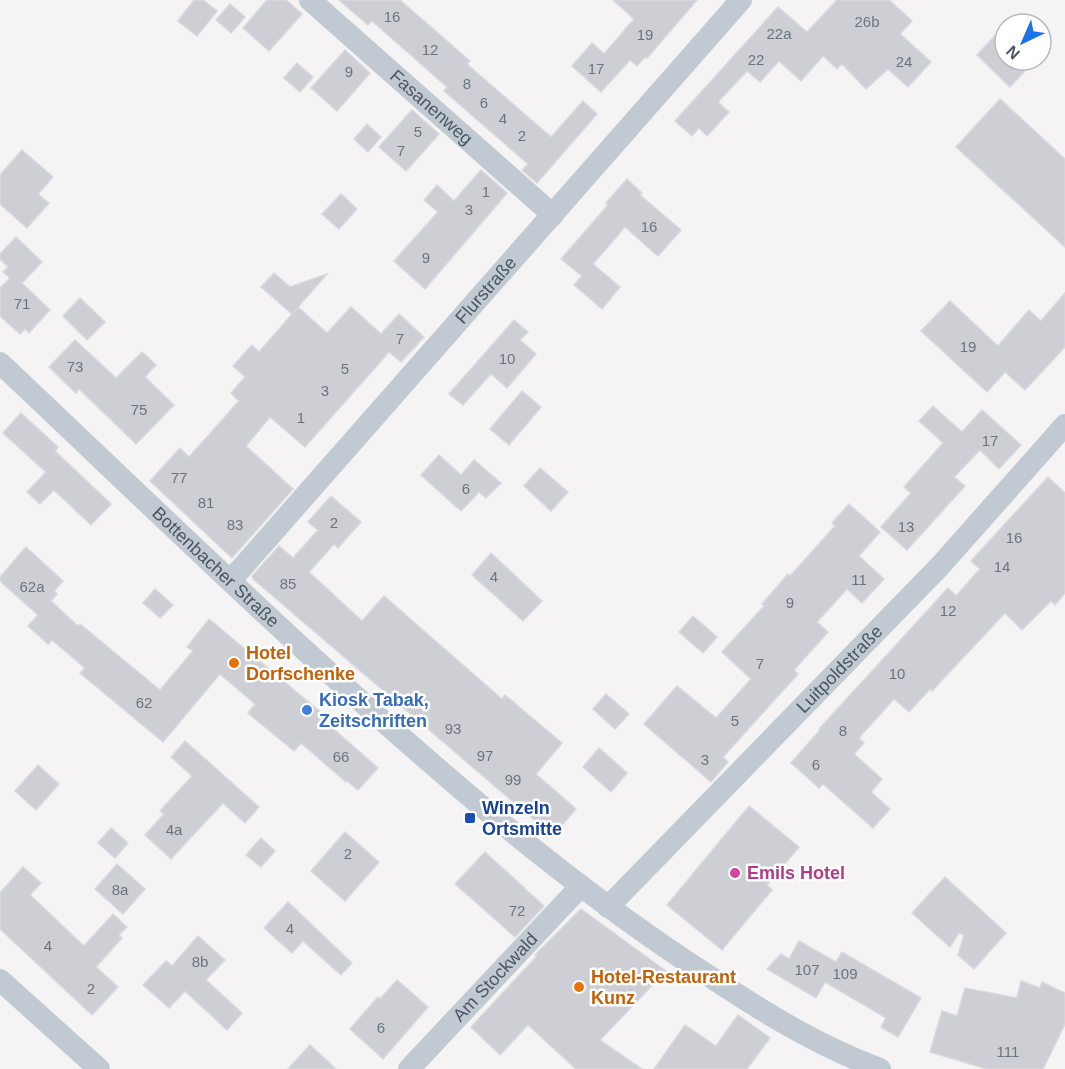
<svg xmlns="http://www.w3.org/2000/svg" width="1065" height="1069" font-family="Arial,sans-serif">
	<style>
		.building { fill: #cdcfd5; stroke: #d7d9de; stroke-width: 1.5 }
		.lines { fill: none; stroke-linecap: round; stroke-linejoin: round }
		.minor { stroke: #c1cad2; stroke-width: 22 }
		.food-dot { fill: #e8710a; stroke: #fff; stroke-width: 2 }
		.shop-dot { fill: #3f7fe0; stroke: #fff; stroke-width: 2 }
		.transit-dot { fill: #1a4fb4; stroke: #fff; stroke-width: 2 }
		.hotel-dot { fill: #d1479c; stroke: #fff; stroke-width: 2 }
		.labels { text-anchor: middle; dominant-baseline: central; stroke-width: 5; stroke-linejoin: round; paint-order: stroke }
		.number-label { font-size: 15px; fill: #6b747e }
		.street-label { font-size: 18px; fill: #4a5661; stroke: #fff }
		.food-label { font-size: 18px; font-weight: bold; fill: #c56008; stroke: #fff; text-anchor: start }
		.shop-label { font-size: 18px; font-weight: bold; fill: #366cbe; stroke: #fff; text-anchor: start }
		.transit-label { font-size: 18px; font-weight: bold; fill: #164399; stroke: #fff; text-anchor: start }
		.hotel-label { font-size: 18px; font-weight: bold; fill: #b23c85; stroke: #fff; text-anchor: start }
	</style>
	<rect width="100%" height="100%" fill="#f5f3f3"/>
	<!-- building -->
	<g class="building">
		<polygon points="194,0 203,0 217,11 197,36 178,21"/>
		<polygon points="267,0 286,0 302,14 269,51 243,28"/>
		<polygon points="339,0 400,0 470,61 467,64 551,137 583,101 597,114 537,183 522,170 528,164 444,91 447,87 372,21 368,25"/>
		<polygon points="613,0 697,0 647,58 645,57 637,66 630,60 601,92 572,66 592,43 604,54 634,19"/>
		<polygon points="837,0 889,0 912,21 900,34 931,62 908,87 888,69 866,89 842,64 837,69 823,56 801,81 779,61 760,82 747,71 718,102 729,112 707,136 699,128 692,136 675,121 778,7 807,32"/>
		<polygon points="230,4 245,17 231,33 216,20"/>
		<polygon points="1005,25 1005,60 1035,60 1010,87 977,55"/>
		<polygon points="345,50 370,73 337,111 311,88"/>
		<polygon points="297,63 313,77 300,92 284,78"/>
		<polygon points="1000,99 1065,159 1065,247 956,147"/>
		<polygon points="412,110 439,134 406,171 379,147"/>
		<polygon points="367,124 381,137 368,152 354,139"/>
		<polygon points="22,150 53,177 38,194 49,203 27,228 0,204 0,175"/>
		<polygon points="481,170 507,193 425,289 394,261 438,212 424,200 437,185 454,201"/>
		<polygon points="627,179 642,193 640,195 681,230 658,256 625,227 593,264 620,287 602,309 574,285 582,276 561,259 608,205 606,203"/>
		<polygon points="341,194 357,209 339,229 322,214"/>
		<polygon points="16,237 42,262 22,283 50,310 29,333 25,329 20,334 0,316 0,288 10,278 3,272 8,267 0,259 0,254"/>
		<polygon points="274,273 290,287 327,274 292,314 261,287"/>
		<polygon points="1065,293 1065,347 1025,390 1005,372 987,392 921,331 950,301 998,346 1029,310 1041,321"/>
		<polygon points="80,298 105,322 87,340 63,316"/>
		<polygon points="298,307 327,333 351,307 381,334 399,314 424,337 401,362 389,352 305,447 270,417 246,446 293,489 232,558 150,481 180,448 189,457 239,401 231,393 245,377 233,366 252,345 259,352"/>
		<polygon points="514,320 528,332 520,340 536,354 507,388 491,374 463,405 449,394"/>
		<polygon points="75,340 116,378 142,352 156,365 145,377 174,405 136,444 79,389 76,393 49,367"/>
		<polygon points="522,391 541,407 509,445 490,429"/>
		<polygon points="933,406 962,432 982,410 1021,445 999,469 980,450 954,477 965,486 907,550 881,527 911,493 904,487 943,443 919,421"/>
		<polygon points="21,413 58,447 55,451 111,504 91,525 54,490 40,504 27,492 46,472 3,433"/>
		<polygon points="439,455 461,475 474,460 501,483 486,498 479,492 461,511 421,475"/>
		<polygon points="540,468 568,492 551,511 524,486"/>
		<polygon points="1048,477 1065,493 1065,593 1055,605 1051,601 1022,630 1005,613 932,691 930,689 909,712 894,699 866,730 859,738 864,743 854,754 882,779 871,792 890,809 873,828 823,784 819,788 791,763 820,730 819,729 948,588 956,596 980,569 971,561"/>
		<polygon points="331,496 361,522 338,548 334,544 309,572 362,621 384,596 502,699 505,695 562,743 536,774 576,809 553,836 253,579 252,576 279,546 293,558 318,530 308,522"/>
		<polygon points="849,504 880,532 859,556 884,579 862,603 847,589 817,622 828,632 794,670 798,674 723,757 728,762 711,782 644,724 677,686 716,718 751,679 722,652 764,606 762,604 788,574 790,576 835,526 832,523"/>
		<polygon points="26,547 63,581 54,591 57,594 51,601 78,626 80,624 160,690 193,651 187,647 209,619 324,715 321,718 378,768 358,790 347,781 346,782 301,743 294,751 248,713 255,704 220,674 163,742 80,673 85,668 52,640 48,644 28,626 38,615 0,581 0,577"/>
		<polygon points="491,553 542,601 523,621 472,575"/>
		<polygon points="155,589 173,605 160,618 143,603"/>
		<polygon points="693,616 717,637 703,653 679,632"/>
		<polygon points="606,694 629,714 615,729 593,709"/>
		<polygon points="185,741 259,807 245,823 223,803 171,859 145,835 164,814 160,811 192,776 171,757"/>
		<polygon points="599,748 627,773 611,792 583,767"/>
		<polygon points="38,765 59,784 36,810 15,791"/>
		<polygon points="749,806 799,847 767,885 772,890 722,950 667,905"/>
		<polygon points="111,828 128,843 115,858 98,843"/>
		<polygon points="345,832 379,862 345,901 311,871"/>
		<polygon points="261,838 275,851 261,867 246,855"/>
		<polygon points="485,852 544,906 515,937 455,884"/>
		<polygon points="117,864 145,889 123,914 95,889"/>
		<polygon points="23,867 41,883 30,895 84,946 113,914 127,927 119,935 122,938 96,967 118,987 92,1015 0,929 0,893"/>
		<polygon points="945,877 1006,933 974,969 958,955 964,935 959,933 950,947 912,913"/>
		<polygon points="288,902 352,963 341,975 303,941 292,953 264,928"/>
		<polygon points="581,909 666,971 600,1040 642,1069 576,1069 528,1025 500,1055 471,1027 537,956 535,955"/>
		<polygon points="198,936 225,960 206,980 242,1013 227,1030 185,991 169,1008 143,985 166,961 172,966"/>
		<polygon points="799,941 836,962 842,952 921,998 898,1037 881,1027 886,1018 825,982 816,998 767,969 781,954 789,959"/>
		<polygon points="397,980 428,1007 383,1059 350,1029 378,997 380,999"/>
		<polygon points="1021,981 1040,988 1042,982 1065,993 1065,1024 1043,1069 987,1069 930,1052 942,1011 957,1016 965,988 1017,998"/>
		<polygon points="738,1015 770,1038 747,1069 654,1069 685,1025 716,1046"/>
		<polygon points="310,1045 336,1069 288,1069"/>
	</g>
	<g class="lines">
		<!-- minor -->
		<g class="minor">
			<path id="s1" d="M310,0l243,215"/>
			<path id="s2" d="M0,363c173,163 342,330 526,480 61,49 123,95 189,137 55,36 102,65 165,89"/>
			<path id="s3" d="M231,580l510,-580"/>
			<path id="s4" d="M608,907l332,-341 125,-141"/>
			<polyline points="0,980 99,1069"/>
			<path id="s5" d="M409,1069l172,-183"/>
		</g>
	</g>
	<!-- markers -->
	<g class="food-dot">
		<circle cx="234" cy="663" r="6"/>
		<circle cx="579" cy="987" r="6"/>
	</g>
	<circle class="shop-dot" cx="307" cy="710" r="6"/>
	<rect class="transit-dot" x="464" y="812" width="12" height="12" rx="3"/>
	<circle class="hotel-dot" cx="735" cy="873" r="6"/>
	<g class="labels">
		<!-- number labels -->
		<g class="number-label">
			<text x="392" y="16">16</text>
			<text x="867" y="21">26b</text>
			<text x="779" y="33">22a</text>
			<text x="645" y="34">19</text>
			<text x="430" y="49">12</text>
			<text x="756" y="59">22</text>
			<text x="904" y="61">24</text>
			<text x="596" y="68">17</text>
			<text x="349" y="71">9</text>
			<text x="467" y="83">8</text>
			<text x="484" y="102">6</text>
			<text x="503" y="118">4</text>
			<text x="418" y="131">5</text>
			<text x="522" y="135">2</text>
			<text x="401" y="150">7</text>
			<text x="486" y="191">1</text>
			<text x="469" y="209">3</text>
			<text x="649" y="226">16</text>
			<text x="426" y="257">9</text>
			<text x="22" y="303">71</text>
			<text x="400" y="338">7</text>
			<text x="968" y="346">19</text>
			<text x="507" y="358">10</text>
			<text x="75" y="366">73</text>
			<text x="345" y="368">5</text>
			<text x="325" y="390">3</text>
			<text x="139" y="409">75</text>
			<text x="301" y="417">1</text>
			<text x="990" y="440">17</text>
			<text x="179" y="477">77</text>
			<text x="466" y="488">6</text>
			<text x="206" y="502">81</text>
			<text x="334" y="522">2</text>
			<text x="235" y="524">83</text>
			<text x="906" y="526">13</text>
			<text x="1014" y="537">16</text>
			<text x="1002" y="566">14</text>
			<text x="494" y="576">4</text>
			<text x="859" y="579">11</text>
			<text x="288" y="583">85</text>
			<text x="32" y="586">62a</text>
			<text x="790" y="602">9</text>
			<text x="948" y="610">12</text>
			<text x="760" y="663">7</text>
			<text x="897" y="673">10</text>
			<text x="144" y="702">62</text>
			<text x="735" y="720">5</text>
			<text x="453" y="728">93</text>
			<text x="843" y="730">8</text>
			<text x="485" y="755">97</text>
			<text x="341" y="756">66</text>
			<text x="705" y="759">3</text>
			<text x="816" y="764">6</text>
			<text x="513" y="779">99</text>
			<text x="174" y="829">4a</text>
			<text x="348" y="853">2</text>
			<text x="120" y="889">8a</text>
			<text x="517" y="910">72</text>
			<text x="290" y="928">4</text>
			<text x="48" y="945">4</text>
			<text x="200" y="961">8b</text>
			<text x="807" y="969">107</text>
			<text x="845" y="973">109</text>
			<text x="91" y="988">2</text>
			<text x="381" y="1027">6</text>
			<text x="1008" y="1051">111</text>
		</g>
		<!-- street labels -->
		<g class="street-label">
			<text stroke="none"><textPath href="#s1" startOffset="162">Fasanenweg</textPath></text>
			<text stroke="none"><textPath href="#s3" startOffset="386">Flurstraße</textPath></text>
			<text stroke="none"><textPath href="#s2" startOffset="297">Bottenbacher Straße</textPath></text>
			<text stroke="none"><textPath href="#s4" startOffset="332">Luitpoldstraße</textPath></text>
			<text stroke="none"><textPath href="#s5" startOffset="126">Am Stockwald</textPath></text>
		</g>
		<!-- food labels -->
		<g class="food-label">
			<text x="246" y="653">Hotel<tspan x="246" dy="21">Dorfschenke</tspan></text>
			<text x="591" y="977">Hotel-Restaurant<tspan x="591" dy="21">Kunz</tspan></text>
		</g>
		<!-- shop labels -->
		<g class="shop-label">
			<text x="319" y="700">Kiosk Tabak,<tspan x="319" dy="21">Zeitschriften</tspan></text>
		</g>
		<!-- transit labels -->
		<g class="transit-label">
			<text x="482" y="808">Winzeln<tspan x="482" dy="21">Ortsmitte</tspan></text>
		</g>
		<!-- hotel labels -->
		<g class="hotel-label">
			<text x="747" y="873">Emils Hotel</text>
		</g>
	</g>
	<!-- north arrow -->
	<g transform="translate(1023 42) rotate(224)"><circle r="28" fill="#ffffff" stroke="#b7bbc0" stroke-width="1.5"/>
	<path d="M0-4.5L10 22L0 15L-10 22Z" fill="#1a73e8"/>
	<text y="-9" font-size="16" font-weight="bold" text-anchor="middle" fill="#4a5661">N</text>
	</g>
</svg>
